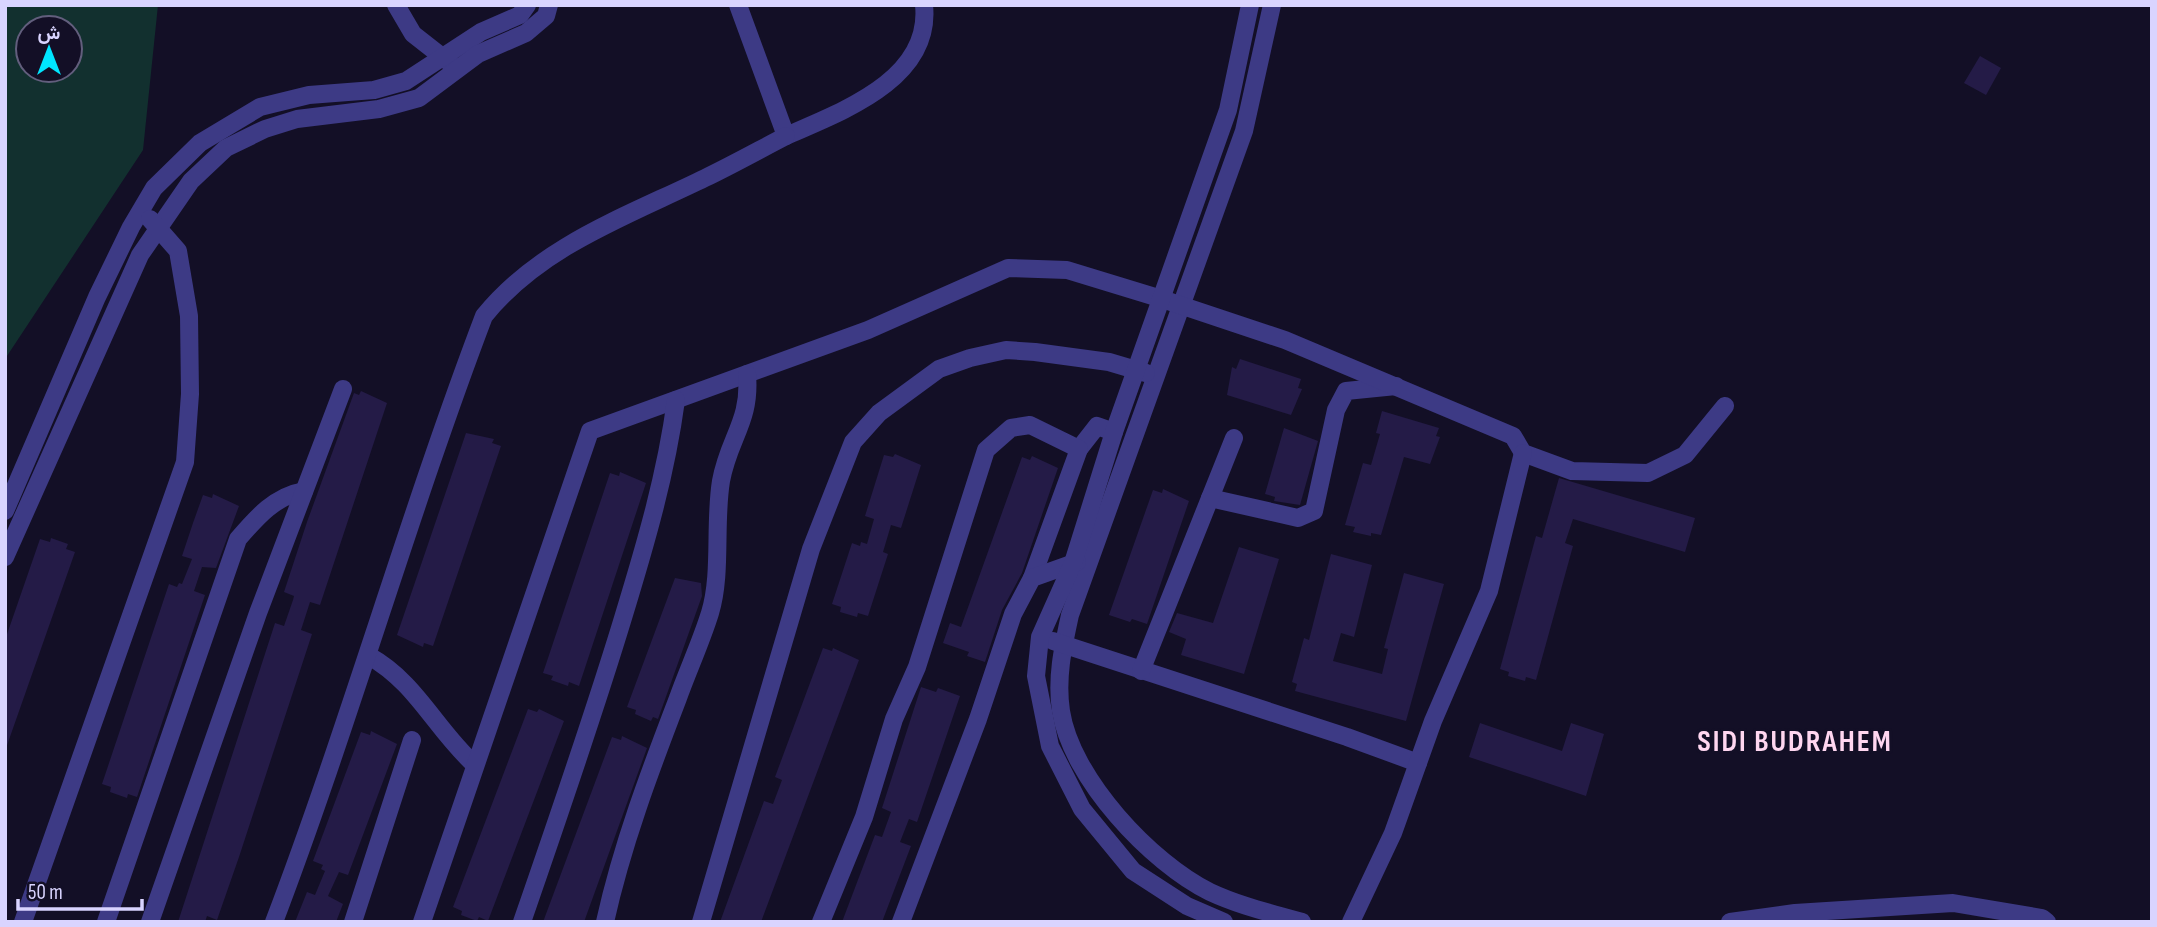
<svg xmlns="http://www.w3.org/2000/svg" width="2157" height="927" font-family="'Sofia Sans Condensed',Vazirmatn,sans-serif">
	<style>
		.green { fill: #12302f; fill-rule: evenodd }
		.building { fill: #241b47 }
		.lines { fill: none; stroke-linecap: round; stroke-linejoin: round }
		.minor { stroke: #3d3a85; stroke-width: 18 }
		.labels { text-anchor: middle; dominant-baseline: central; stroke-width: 6; stroke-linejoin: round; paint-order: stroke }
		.district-label { font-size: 30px; font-weight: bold; letter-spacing: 2px; fill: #ffd6f0; stroke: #130f26 }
	</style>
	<rect width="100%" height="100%" fill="#130f26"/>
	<!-- green -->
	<path class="green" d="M5,5h153l-15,145 -138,209zM28,28h42v42h-42z"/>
	<!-- building -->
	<g class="building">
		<polygon points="1980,56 2001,68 1986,95 1964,83"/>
		<polygon points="1240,359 1301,379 1298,388 1302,389 1291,415 1227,395 1232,367 1236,369"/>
		<polygon points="361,391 387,403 320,605 310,602 301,630 312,634 239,857 217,920 207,916 205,922 178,922 275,623 284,626 293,600 294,596 284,592 307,522 354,393 359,395"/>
		<polygon points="1382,411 1439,428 1436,436 1440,437 1430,464 1404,457 1381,535 1371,533 1371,536 1353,532 1355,527 1345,525 1363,463 1371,465 1380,434 1376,433"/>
		<polygon points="1284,428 1318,441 1300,505 1274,501 1275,497 1265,494"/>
		<polygon points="466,433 494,439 492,443 501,446 433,646 424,643 423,647 397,635"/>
		<polygon points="895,454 921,465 901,528 891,525 883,552 888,554 868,616 858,613 857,617 840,612 841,607 832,604 852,543 860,546 861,542 867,544 874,519 865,516 884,455 893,457"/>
		<polygon points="1032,456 1058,468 1022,573 1002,610 985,662 967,656 969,652 943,643 950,623 961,627 1022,457 1030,460"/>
		<polygon points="620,472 646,483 579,686 569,682 568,686 551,680 553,676 543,673 610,473 619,476"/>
		<polygon points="1559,478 1695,518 1685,552 1573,519 1565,543 1573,546 1536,680 1526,677 1525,681 1508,676 1509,672 1500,669 1536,536 1542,538"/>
		<polygon points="1163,489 1189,501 1147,624 1132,619 1130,622 1109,615 1153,490 1162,493"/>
		<polygon points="213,494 239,506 216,568 202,567 194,591 205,595 137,797 128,794 127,798 110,792 111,787 102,784 169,584 177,587 179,583 182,584 192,559 182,556 193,523 203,495 212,498"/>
		<polygon points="51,538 68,544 66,549 75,552 5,751 5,640 40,539 50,542"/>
		<polygon points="1239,547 1279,559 1244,674 1181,655 1186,639 1169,632 1177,613 1213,623"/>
		<polygon points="1331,554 1372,565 1354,637 1341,633 1333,661 1382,674 1388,649 1384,648 1404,573 1444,584 1406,721 1295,691 1297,684 1292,682 1304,638 1309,640"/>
		<polygon points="675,578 701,583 702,596 658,719 653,717 651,721 635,714 636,710 627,707"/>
		<polygon points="823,648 832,651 833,648 859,660 761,922 720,922 764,801 773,804 782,780 775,777"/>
		<polygon points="921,687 936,692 938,688 960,696 917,822 909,819 900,842 911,846 882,922 842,922 875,835 882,837 891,812 882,808"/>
		<polygon points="528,709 537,712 539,709 564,721 488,921 479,917 477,921 461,915 462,911 453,907"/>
		<polygon points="1480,723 1562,751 1571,723 1604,734 1586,796 1469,757"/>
		<polygon points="371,731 397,744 348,875 339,872 328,896 343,904 336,922 295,922 307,892 315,895 325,871 321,869 323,865 313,861 361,732 370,735"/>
		<polygon points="622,736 647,748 584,922 543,922 612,737 621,740"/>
	</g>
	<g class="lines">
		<!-- minor -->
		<g class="minor">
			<polyline points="396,5 413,34 450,63"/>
			<path d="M738,5l48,131c54,-24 146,-56 138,-131"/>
			<path d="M1272,5l-28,126 -174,484c-7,32 -14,63 -9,96 10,67 90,152 149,181 30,14 61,21 92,30"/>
			<polyline points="1079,449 1097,426 1114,432"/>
			<polyline points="1210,498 1298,518 1314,511 1336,410 1346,391 1396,386"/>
			<polyline points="5,511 97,297 131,227 154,188 200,143 260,107 309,95 374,90 406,81 481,32 520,15 527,5"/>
			<polyline points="5,557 140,255 191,181 226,148 265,129 297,119 379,109 419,98 478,54 526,33 546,16 549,5"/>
			<polyline points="1053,641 1347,737 1418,763"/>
			<path d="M369,656c47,26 67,74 106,109"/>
			<polyline points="1141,671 1234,438"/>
			<polyline points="23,922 185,462 190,394 189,316 178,251 150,219"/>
			<path d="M106,922l132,-383c19,-22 37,-43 66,-48"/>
			<polyline points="150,922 258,613 343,389"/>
			<path d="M274,922c76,-200 134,-406 210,-606 57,-70 141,-99 221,-138 27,-13 54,-28 81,-42"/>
			<polyline points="353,922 412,740"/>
			<polyline points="422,922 590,431 868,330 1008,268 1067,270 1162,299 1285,340 1513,436 1523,453 1572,471 1648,473 1685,455 1725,406"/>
			<path d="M522,922c35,-101 70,-202 101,-304 22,-72 43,-143 53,-218"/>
			<path d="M605,922c17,-77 45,-151 73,-224 10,-28 23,-56 32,-85 12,-39 4,-89 11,-132 8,-44 30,-59 26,-107"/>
			<polyline points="701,922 811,549 853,442 879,413 939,369 970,358 1006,350 1035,352 1109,362 1146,373"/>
			<polyline points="821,922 864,817 894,719 917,667 986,450 1011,428 1030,425 1079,449 1032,578"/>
			<polyline points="901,922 978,719 1013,614 1032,578 1077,562"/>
			<polyline points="1224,922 1187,906 1133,871 1082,809 1050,746 1036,676 1040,637 1073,563 1114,432 1228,110 1250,5"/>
			<polyline points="1351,922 1393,833 1433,721 1489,591 1523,453"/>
			<polyline points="1730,922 1795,913 1953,903 2042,918 2047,922"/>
		</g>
	</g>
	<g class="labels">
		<!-- district labels -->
		<g class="district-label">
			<text x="1795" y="742">SIDI BUDRAHEM</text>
		</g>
	</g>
	<!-- border -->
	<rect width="2157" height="927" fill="none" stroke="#d9d4ff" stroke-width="14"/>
	<!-- north arrow -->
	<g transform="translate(49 49)"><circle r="33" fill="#130f26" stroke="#625e7d" stroke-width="2"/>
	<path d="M0-5L12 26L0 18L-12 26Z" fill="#00e5ff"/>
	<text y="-10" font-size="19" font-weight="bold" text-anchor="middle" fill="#d9d4ff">ش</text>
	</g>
	<!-- scale -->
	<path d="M18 899v10h124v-10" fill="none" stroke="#d9d4ff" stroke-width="3.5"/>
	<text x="28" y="899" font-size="21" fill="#d9d4ff" stroke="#130f26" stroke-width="5" paint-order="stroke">50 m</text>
</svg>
